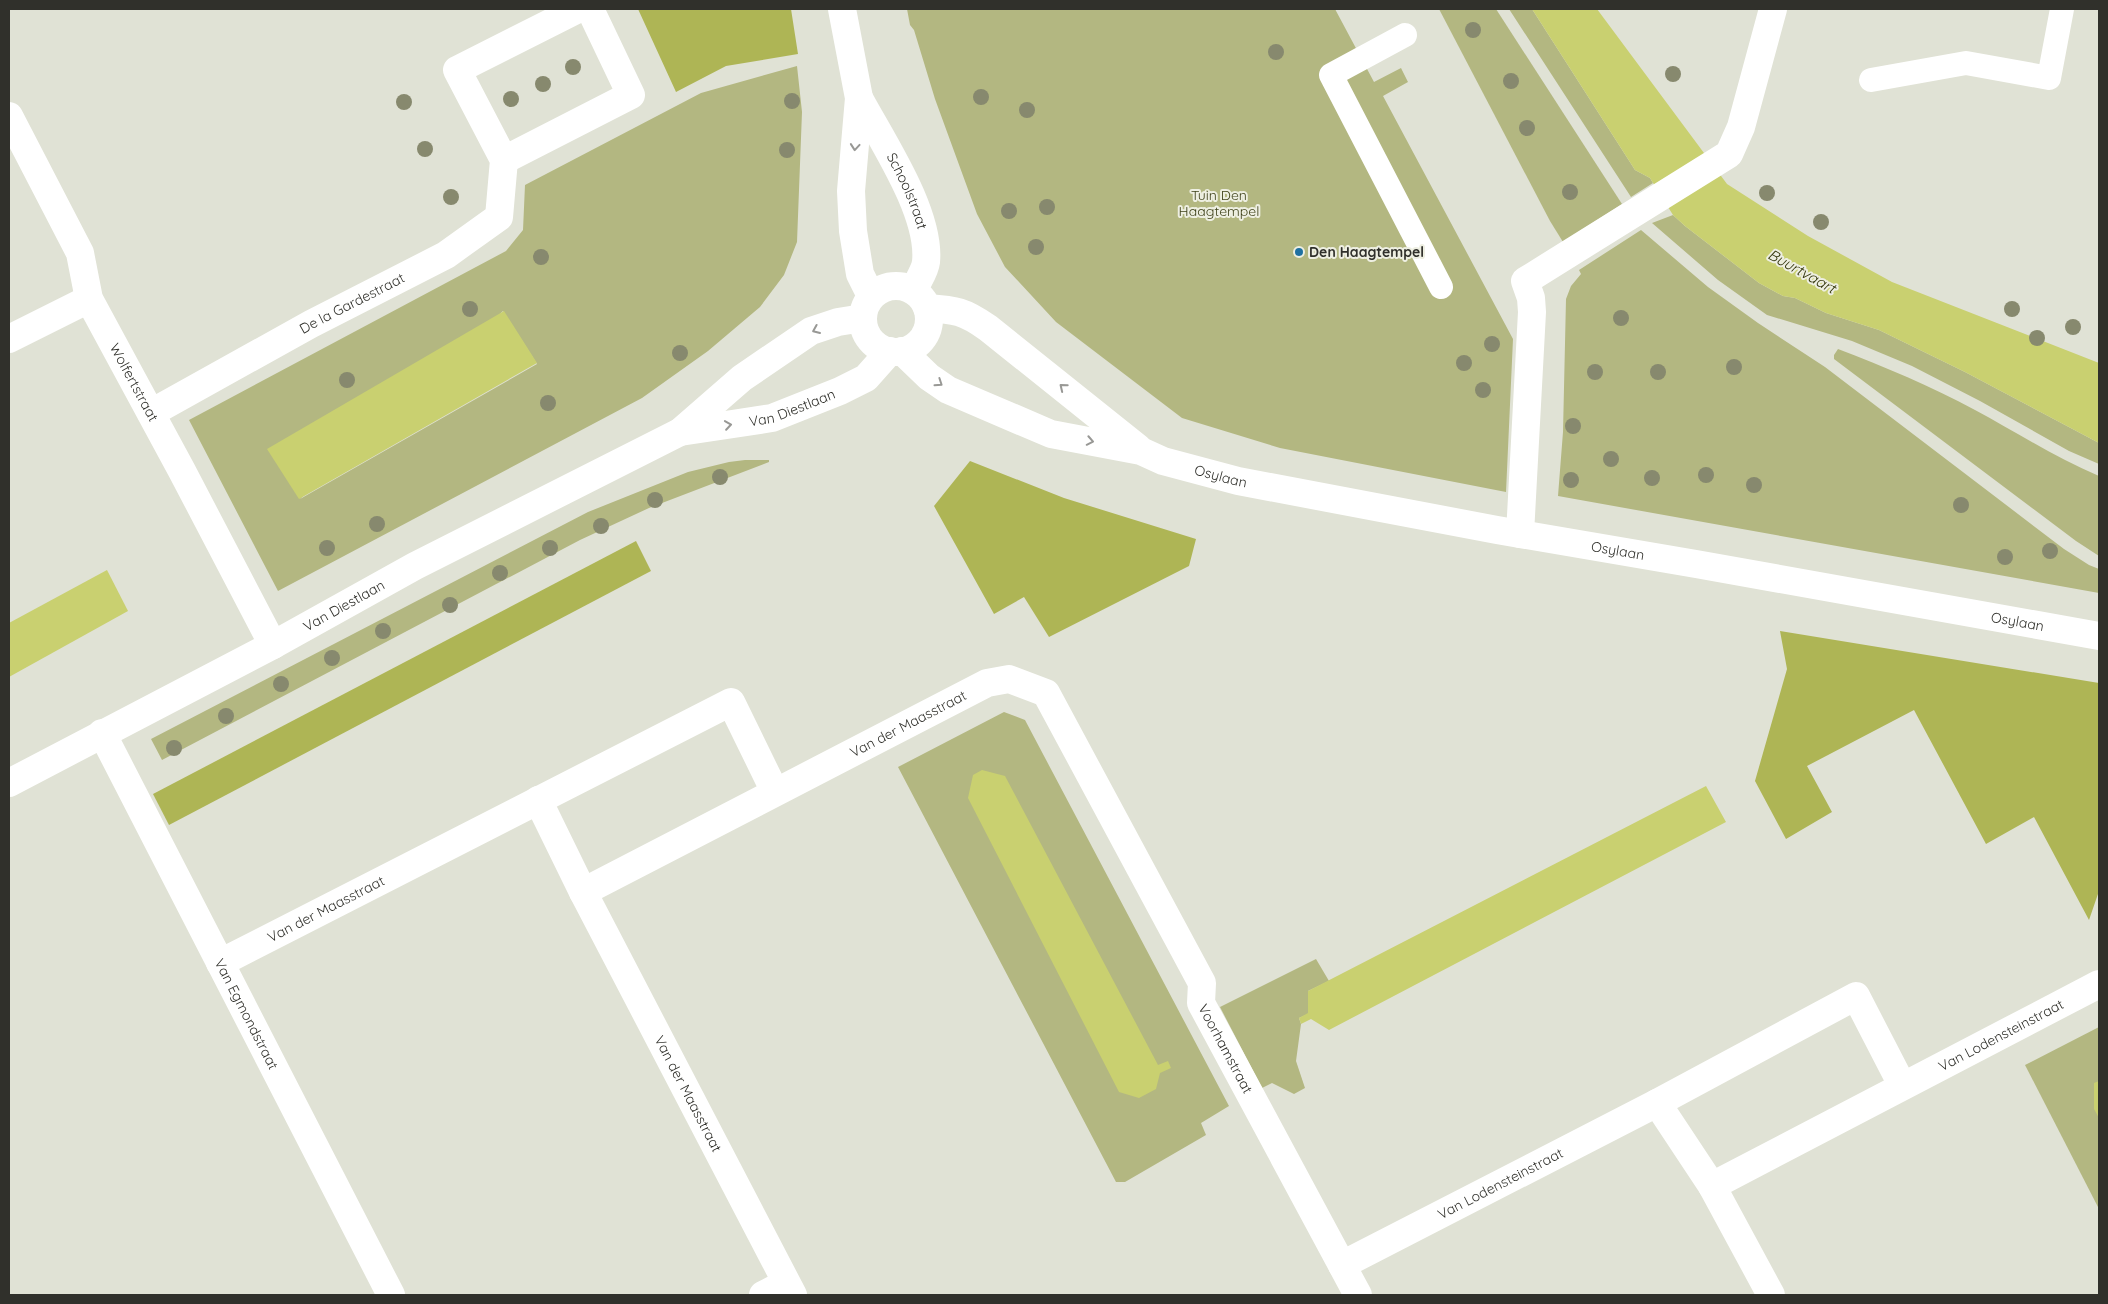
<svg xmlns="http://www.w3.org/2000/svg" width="2108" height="1304" font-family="Quicksand,sans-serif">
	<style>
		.green { fill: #b3b781; fill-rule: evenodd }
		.forest { fill: #aeb555 }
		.water { fill: #c9d070 }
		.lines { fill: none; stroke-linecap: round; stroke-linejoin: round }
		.service { stroke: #fff; stroke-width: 24 }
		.minor { stroke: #fff; stroke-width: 28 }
		.tertiary { stroke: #fff; stroke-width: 28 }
		.tree { fill: #87896e }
		.oneway { stroke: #989895 }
		.poi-dot { fill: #1f70a1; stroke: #eeefe2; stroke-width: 2 }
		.labels { text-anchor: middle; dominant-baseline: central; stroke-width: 4; stroke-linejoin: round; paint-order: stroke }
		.street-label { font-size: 14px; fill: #30302b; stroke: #eeefe2 }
		.park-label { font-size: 14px; fill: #3e4119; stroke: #eeefe2 }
		.poi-label { font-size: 14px; font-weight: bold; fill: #30302b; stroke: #eeefe2; text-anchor: start }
		.water-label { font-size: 15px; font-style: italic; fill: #34370d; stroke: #eeefe2 }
	</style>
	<rect width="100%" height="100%" fill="#e0e2d5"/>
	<!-- green -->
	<g class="green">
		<polygon points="907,9 1335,9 1374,82 1401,68 1408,82 1383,96 1513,339 1506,492 1280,448 1182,418 1056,322 1005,267 977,214 935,99 914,30 910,25"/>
		<polygon points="1439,9 1496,9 1622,204 1563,242 1550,221"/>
		<polygon points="1509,9 1532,9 1635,170 1650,178 1653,183 1631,197"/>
		<path d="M797,66l5,46 -5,130 -13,33 -24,32 -52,44 -66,47 -364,193 -89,-171 317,-169 17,-21 2,-45 176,-92zM503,311l34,53 -237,135z"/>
		<polygon points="1673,215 1685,226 1759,283 1783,296 1795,298 1826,313 1879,330 1965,372 2099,443 2099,464 2069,451 1980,401 1912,366 1852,341 1767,315 1718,280 1652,223"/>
		<polygon points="1641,230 1708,287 1758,323 1825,367 2064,549 2089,565 2099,569 2099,593 1558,496 1563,432 1566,299 1571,286 1581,274 1579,270"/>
		<path d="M1838,349c47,18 93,37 137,61 41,22 81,48 124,66v80l-23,-15 -242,-182v-4z"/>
		<polygon points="745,460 769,460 769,462 649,508 580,540 162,760 151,739 588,512 688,472 729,462"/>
		<polygon points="1004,712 1025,720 1229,1106 1201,1123 1206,1135 1125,1182 1116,1182 898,767"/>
		<polygon points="1316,959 1329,981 1308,991 1308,1014 1299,1018 1301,1024 1296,1061 1305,1088 1294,1094 1272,1083 1262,1088 1220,1007"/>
		<polygon points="2099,1027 2099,1209 2025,1065"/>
	</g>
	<!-- forest -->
	<g class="forest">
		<polygon points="638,9 791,9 798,54 726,66 676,92"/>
		<polygon points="970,461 1064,498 1196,539 1189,566 1049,637 1024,597 994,614 934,506"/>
		<polygon points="636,541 651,571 169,825 153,794"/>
		<polygon points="1780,631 2099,683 2099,891 2089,920 2034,817 1986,844 1914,710 1807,766 1832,812 1786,839 1755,781 1787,669"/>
	</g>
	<!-- water -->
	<g class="water">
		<polygon points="1532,9 1597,9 1727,184 1808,236 1892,282 2099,363 2099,443 1965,372 1879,330 1826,313 1795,298 1783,296 1759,283 1685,226 1673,215 1650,178 1635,170"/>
		<polygon points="504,311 537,363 299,499 267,449"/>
		<polygon points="107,570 128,611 9,677 9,623"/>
		<polygon points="982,770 1005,776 1158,1065 1168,1061 1171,1068 1160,1073 1156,1089 1139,1098 1119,1092 968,798 973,775"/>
		<polygon points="1706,786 1726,822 1329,1030 1311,1019 1301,1024 1299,1018 1308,1013 1308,991"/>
		<polygon points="2099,1081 2099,1118 2094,1109 2094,1083"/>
	</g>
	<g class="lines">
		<!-- service -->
		<g class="service">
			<polyline points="1405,35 1331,75 1441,287"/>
			<polyline points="1871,80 1966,63 2049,78 2062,9"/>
		</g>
		<!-- minor -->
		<g class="minor">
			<path id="s1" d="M9,116l71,137 9,46 93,172 91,174"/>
			<polyline points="504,160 631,95 590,9"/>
			<polyline points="9,339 89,299"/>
			<path id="s2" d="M151,413l160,-89 135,-69 53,-38 5,-57 -47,-90 121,-61"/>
			<polyline points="1520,534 1532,312 1531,298 1525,281 1729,154 1741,127 1773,9"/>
			<path id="s3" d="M102,733l289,562"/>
			<path id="s4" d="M538,800l45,92 210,403"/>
			<path id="s5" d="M583,892l404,-209 22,-4 37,14 156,290 -1,20 157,292"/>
			<path id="s6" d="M220,963l511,-261 44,90"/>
			<polyline points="1657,1103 1712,1186 1771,1295"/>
			<path id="s7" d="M1712,1186l387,-202"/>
			<path id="s8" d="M1342,1265l315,-162 199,-107 46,89"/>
			<polyline points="763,1295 786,1283"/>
		</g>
		<!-- tertiary -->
		<g class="tertiary">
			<polyline points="842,9 859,98 851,191 853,231 860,274 871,296"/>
			<path id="s9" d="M859,98c23,43 72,115 67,164 -1,9 -9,20 -12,28"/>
			<circle cx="896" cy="319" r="33"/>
			<path d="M927,308c29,2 37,3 61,20l150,120"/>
			<path id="s10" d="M902,351l27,26 19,13 103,44 90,17 22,10 75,20 259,49 199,34 403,72"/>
			<path id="s11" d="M680,432l92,-14 68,-27 26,-13 24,-27"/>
			<path id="s12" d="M9,783l264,-138 142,-79 265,-134 62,-54 69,-47 27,-9 25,-4"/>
		</g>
	</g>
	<!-- trees -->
	<g class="tree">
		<circle cx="1473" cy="30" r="8"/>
		<circle cx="1276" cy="52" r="8"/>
		<circle cx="573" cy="67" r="8"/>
		<circle cx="1673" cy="74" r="8"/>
		<circle cx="1511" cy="81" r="8"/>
		<circle cx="543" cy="84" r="8"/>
		<circle cx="981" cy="97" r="8"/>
		<circle cx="511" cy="99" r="8"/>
		<circle cx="792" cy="101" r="8"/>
		<circle cx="404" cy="102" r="8"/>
		<circle cx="1027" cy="110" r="8"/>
		<circle cx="1527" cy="128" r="8"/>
		<circle cx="425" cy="149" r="8"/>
		<circle cx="787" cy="150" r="8"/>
		<circle cx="1570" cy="192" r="8"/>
		<circle cx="1767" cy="193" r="8"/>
		<circle cx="451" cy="197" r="8"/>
		<circle cx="1047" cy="207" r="8"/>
		<circle cx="1009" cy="211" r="8"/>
		<circle cx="1821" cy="222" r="8"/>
		<circle cx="1036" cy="247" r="8"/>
		<circle cx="541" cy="257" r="8"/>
		<circle cx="470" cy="309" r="8"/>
		<circle cx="2012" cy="309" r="8"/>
		<circle cx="1621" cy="318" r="8"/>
		<circle cx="2073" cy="327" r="8"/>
		<circle cx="2037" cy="338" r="8"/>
		<circle cx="1492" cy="344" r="8"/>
		<circle cx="680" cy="353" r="8"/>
		<circle cx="1464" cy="363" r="8"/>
		<circle cx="1734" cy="367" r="8"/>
		<circle cx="1595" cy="372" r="8"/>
		<circle cx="1658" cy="372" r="8"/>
		<circle cx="347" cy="380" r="8"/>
		<circle cx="1483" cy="390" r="8"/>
		<circle cx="548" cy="403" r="8"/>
		<circle cx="1573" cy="426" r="8"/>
		<circle cx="1611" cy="459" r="8"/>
		<circle cx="1706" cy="475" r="8"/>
		<circle cx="720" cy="477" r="8"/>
		<circle cx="1652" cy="478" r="8"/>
		<circle cx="1571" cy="480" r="8"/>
		<circle cx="1754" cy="485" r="8"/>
		<circle cx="655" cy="500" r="8"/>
		<circle cx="1961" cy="505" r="8"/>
		<circle cx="377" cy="524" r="8"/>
		<circle cx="601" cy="526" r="8"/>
		<circle cx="327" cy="548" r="8"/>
		<circle cx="550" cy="548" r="8"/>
		<circle cx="2050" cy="551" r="8"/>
		<circle cx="2005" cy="557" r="8"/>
		<circle cx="500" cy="573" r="8"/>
		<circle cx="450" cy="605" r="8"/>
		<circle cx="383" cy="631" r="8"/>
		<circle cx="332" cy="658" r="8"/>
		<circle cx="281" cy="684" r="8"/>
		<circle cx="226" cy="716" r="8"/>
		<circle cx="174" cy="748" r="8"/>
	</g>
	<!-- one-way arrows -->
	<defs><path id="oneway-chevron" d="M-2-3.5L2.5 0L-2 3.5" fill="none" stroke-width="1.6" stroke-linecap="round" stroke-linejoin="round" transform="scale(1.25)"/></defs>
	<g class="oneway">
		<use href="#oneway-chevron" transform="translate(855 147) rotate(95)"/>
		<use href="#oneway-chevron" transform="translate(816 330) rotate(157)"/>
		<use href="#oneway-chevron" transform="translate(939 383) rotate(34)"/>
		<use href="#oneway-chevron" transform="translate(1063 387) rotate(-141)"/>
		<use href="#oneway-chevron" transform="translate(728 425) rotate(-8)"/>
		<use href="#oneway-chevron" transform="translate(1090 441) rotate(11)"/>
	</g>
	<!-- markers -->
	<circle class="poi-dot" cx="1299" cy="252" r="5"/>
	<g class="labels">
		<!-- street labels -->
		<g class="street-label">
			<text stroke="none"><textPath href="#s9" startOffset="105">Schoolstraat</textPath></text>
			<text stroke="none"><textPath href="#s2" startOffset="229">De la Gardestraat</textPath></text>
			<text stroke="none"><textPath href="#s1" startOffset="296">Wolfertstraat</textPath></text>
			<text stroke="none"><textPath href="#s11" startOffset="115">Van Diestlaan</textPath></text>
			<text stroke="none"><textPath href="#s10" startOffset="348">Osylaan</textPath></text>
			<text stroke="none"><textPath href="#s10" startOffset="752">Osylaan</textPath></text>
			<text stroke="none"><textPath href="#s12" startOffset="379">Van Diestlaan</textPath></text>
			<text stroke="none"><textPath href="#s10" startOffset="1158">Osylaan</textPath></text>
			<text stroke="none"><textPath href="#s5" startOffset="366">Van der Maasstraat</textPath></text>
			<text stroke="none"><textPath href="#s6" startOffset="119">Van der Maasstraat</textPath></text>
			<text stroke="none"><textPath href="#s3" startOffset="316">Van Egmondstraat</textPath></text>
			<text stroke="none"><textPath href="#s7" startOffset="326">Van Lodensteinstraat</textPath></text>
			<text stroke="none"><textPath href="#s5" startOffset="918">Voorhamstraat</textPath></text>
			<text stroke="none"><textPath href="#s4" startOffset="330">Van der Maasstraat</textPath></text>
			<text stroke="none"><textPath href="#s8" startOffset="178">Van Lodensteinstraat</textPath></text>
		</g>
		<!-- park labels -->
		<g class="park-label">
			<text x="1219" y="195">Tuin Den<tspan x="1219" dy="16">Haagtempel</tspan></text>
		</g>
		<!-- poi labels -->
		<g class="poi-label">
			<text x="1309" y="252">Den Haagtempel</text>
		</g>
		<!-- water labels -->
		<g class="water-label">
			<text transform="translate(1802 271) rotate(29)">Buurtvaart</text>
		</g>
	</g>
	<!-- border -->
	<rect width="2108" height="1304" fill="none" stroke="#30302b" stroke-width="20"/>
</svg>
